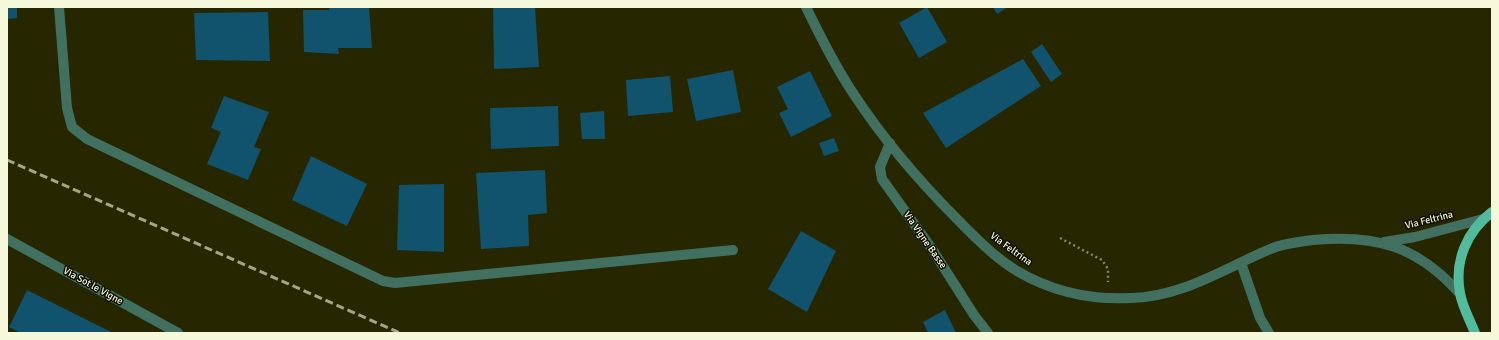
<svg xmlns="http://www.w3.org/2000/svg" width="1499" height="340" font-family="Signika,sans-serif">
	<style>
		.building { fill: #11526d }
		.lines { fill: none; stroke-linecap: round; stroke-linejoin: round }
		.path { stroke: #858764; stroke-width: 2.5; stroke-dasharray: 2 3; stroke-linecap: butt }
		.minor { stroke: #417061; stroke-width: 10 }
		.major { stroke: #52bb9d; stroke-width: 10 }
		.rail { stroke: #a3a584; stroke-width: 3; stroke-dasharray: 8 4; stroke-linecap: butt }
		.labels { text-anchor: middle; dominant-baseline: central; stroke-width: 3; stroke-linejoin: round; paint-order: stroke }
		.street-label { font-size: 10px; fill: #f5f8db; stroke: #0f0f00 }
	</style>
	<rect width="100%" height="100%" fill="#262700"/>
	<!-- building -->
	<g class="building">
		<polygon points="7,7 17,7 17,18 7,19"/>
		<polygon points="330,7 369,7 372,48 338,48 339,54 304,52 303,10 329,10"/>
		<polygon points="535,7 539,67 494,69 493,8"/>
		<polygon points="927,7 947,42 919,58 899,23"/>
		<polygon points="993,7 1008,7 997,14"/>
		<polygon points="268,12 270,61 196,60 194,13"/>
		<polygon points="1042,44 1062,74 1051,82 1031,52"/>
		<polygon points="1023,59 1041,86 946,148 923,113"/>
		<polygon points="733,70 741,112 696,121 687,79"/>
		<polygon points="810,71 832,116 791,137 779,113 788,109 777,87"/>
		<polygon points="670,76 673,112 628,116 626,80"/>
		<polygon points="224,96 269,112 254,147 261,149 248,180 207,164 221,132 211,128"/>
		<polygon points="558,106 559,146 491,149 490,108"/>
		<polygon points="604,111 605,139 582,139 580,113"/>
		<polygon points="834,138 839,151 824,156 819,143"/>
		<polygon points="311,156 367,184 347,226 292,200"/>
		<polygon points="545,170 547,213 528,215 529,246 481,249 476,173"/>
		<polygon points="444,184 444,252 397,250 399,185"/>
		<polygon points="801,231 836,251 807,312 768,289"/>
		<polygon points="27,290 111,332 110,333 21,333 9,327"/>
		<polygon points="945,310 956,333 928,333 923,322"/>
	</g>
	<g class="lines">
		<!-- path -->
		<polyline class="path" points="1060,238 1102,260 1108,269 1108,282"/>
		<!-- minor -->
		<g class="minor">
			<polyline points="59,7 67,108 72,127 87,139 383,281 395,283 733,250"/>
			<path d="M806,7c14,29 29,59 47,86 30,46 66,88 105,127 18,18 36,37 59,51 34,20 74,29 114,27 52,-1 95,-31 142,-50 12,-5 27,-6 40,-8 62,-6 105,6 147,54"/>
			<polyline points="890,143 880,167 882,179 932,249 974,315 988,333"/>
			<polyline points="7,239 178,333"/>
			<polyline points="1384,242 1415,237 1483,219"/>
			<polyline points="1241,263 1260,318 1269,333"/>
		</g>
		<!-- major -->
		<path class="major" d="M1475,333c-5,-13 -13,-27 -15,-40 -6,-32 7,-62 32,-81"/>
		<!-- rail -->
		<polyline class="rail" points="7,160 400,333"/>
	</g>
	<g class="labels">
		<!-- street labels -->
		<g class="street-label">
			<text transform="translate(1429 220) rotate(-14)">Via Feltrina</text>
			<text transform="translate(925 240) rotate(55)">Via Vigne Basse</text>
			<text transform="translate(1011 249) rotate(36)">Via Feltrina</text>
			<text transform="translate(93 286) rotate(29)">Via Sot le Vigne</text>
		</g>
	</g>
	<!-- border -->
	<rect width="1499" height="340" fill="none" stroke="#f5f8db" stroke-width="16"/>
</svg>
